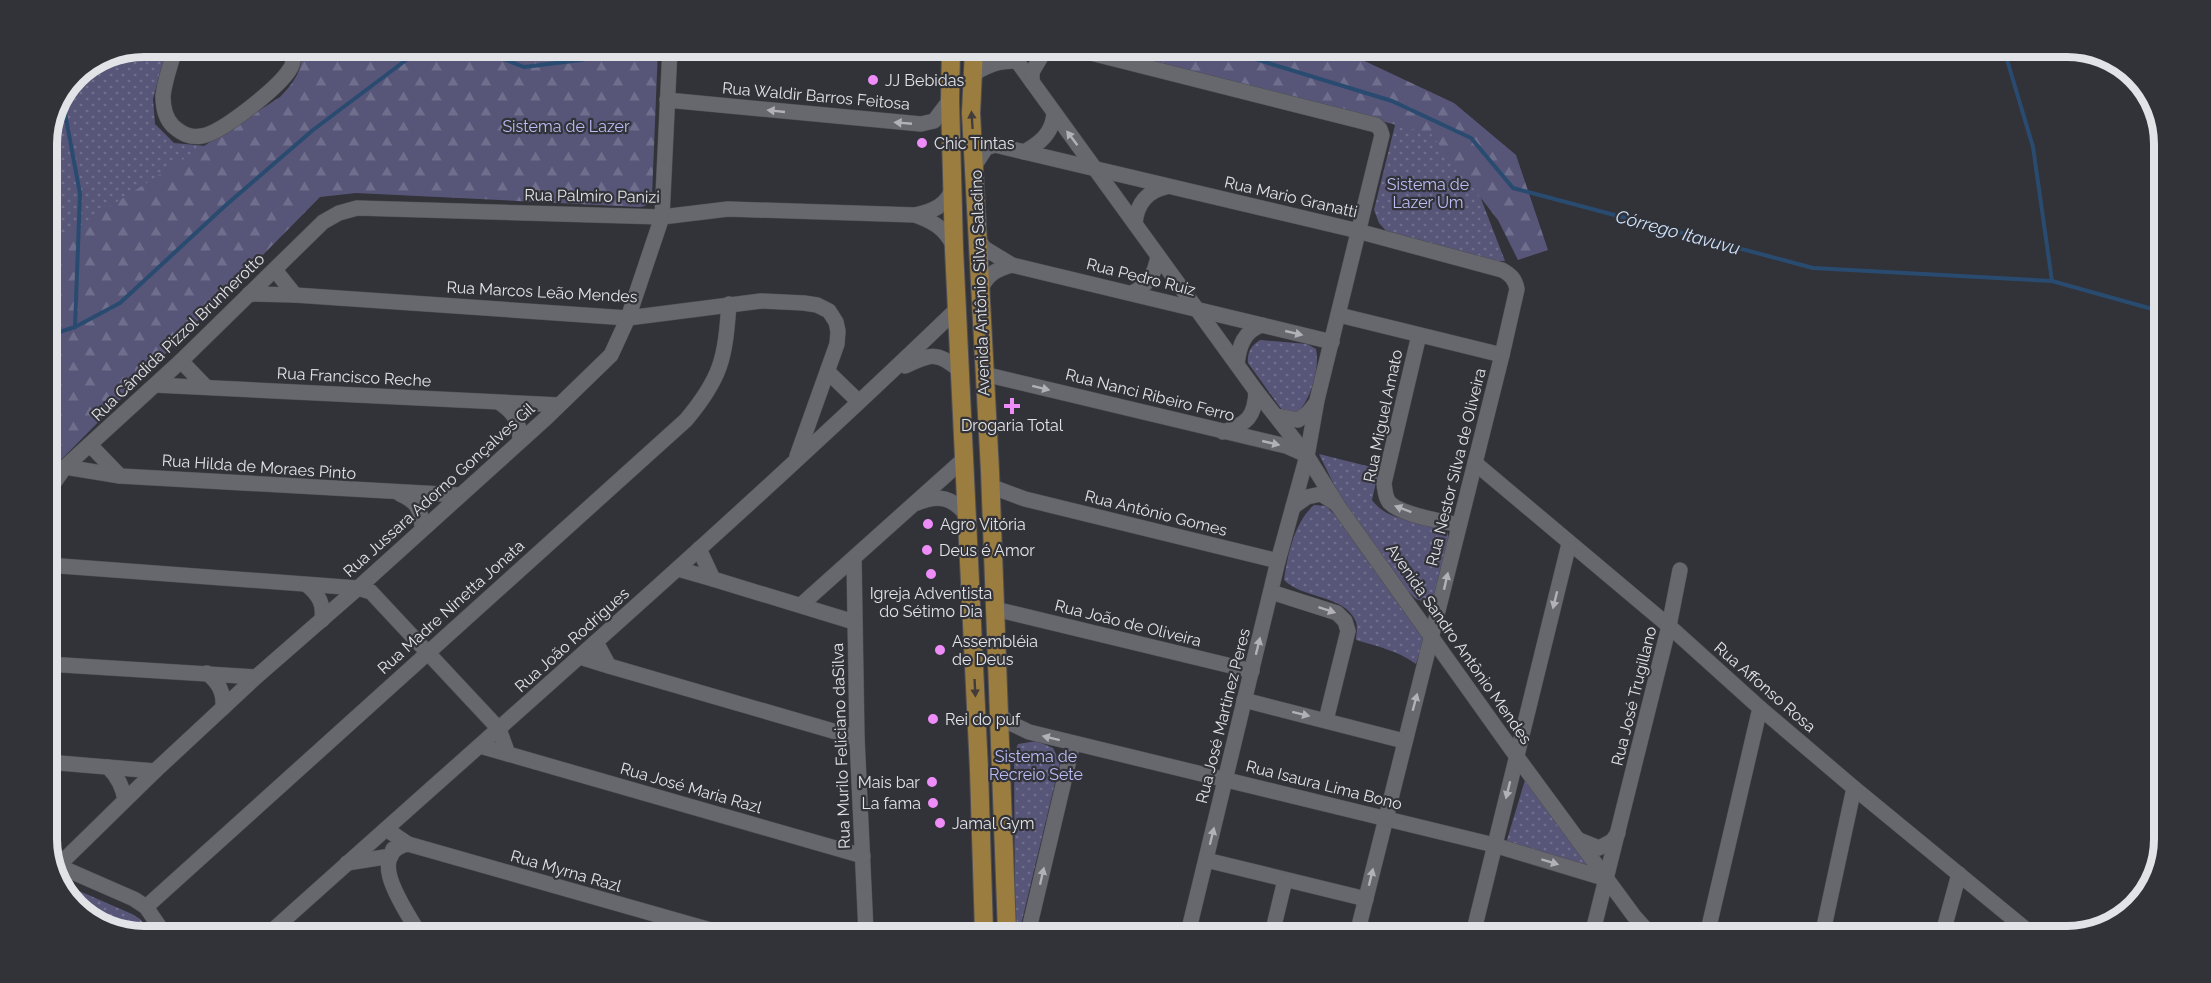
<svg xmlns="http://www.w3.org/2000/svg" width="2211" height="983" font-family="Raleway,sans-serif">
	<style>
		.grass { fill: url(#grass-dots) }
		.forest { fill: url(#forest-firs) }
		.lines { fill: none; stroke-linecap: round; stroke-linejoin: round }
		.stream { stroke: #2a4b70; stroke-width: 4 }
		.minor-casing { stroke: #4e4e54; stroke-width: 16 }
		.major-casing { stroke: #4e4e54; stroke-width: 20 }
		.minor { stroke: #67676e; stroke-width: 15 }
		.major { stroke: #9c7d40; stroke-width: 18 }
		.oneway { fill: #b1b1b7 }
		.oneway2 { fill: #423d3a }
		.poi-dot { fill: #ee8cf8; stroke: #323239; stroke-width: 2 }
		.labels { text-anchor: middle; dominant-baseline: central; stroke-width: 4.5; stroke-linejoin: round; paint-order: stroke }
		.poi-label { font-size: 16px; fill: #e2e3e7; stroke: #323239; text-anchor: start }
		.street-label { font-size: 16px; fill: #e2e3e7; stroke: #323239 }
		.park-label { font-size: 16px; fill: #bdbdf8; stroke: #323239 }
		.water-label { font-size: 18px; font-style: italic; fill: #cde2fb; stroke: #323239 }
		.rim { fill: none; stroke: #e2e3e7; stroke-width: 8 }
	</style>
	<defs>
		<pattern id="grass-dots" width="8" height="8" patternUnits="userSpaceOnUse" patternTransform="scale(1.5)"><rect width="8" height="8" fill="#575679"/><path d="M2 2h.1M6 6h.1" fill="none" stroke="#6f6e8c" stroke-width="1.8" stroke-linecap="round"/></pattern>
		<pattern id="forest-firs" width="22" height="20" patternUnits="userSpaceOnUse" patternTransform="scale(1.5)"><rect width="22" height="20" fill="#575679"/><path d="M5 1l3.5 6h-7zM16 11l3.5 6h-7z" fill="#6f6e8c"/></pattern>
	</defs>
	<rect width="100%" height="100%" fill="#323239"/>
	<!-- grass -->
	<g class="grass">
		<polygon points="144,47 167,47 153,99 155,124 174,143 206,146 47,248 47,138 75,75"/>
		<polygon points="1400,105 1463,152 1505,261 1496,261 1387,232 1379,223 1374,210"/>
		<path d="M1260,340l47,4 9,5c4,18 -5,50 -18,63l-10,1 -6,-3 -34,-47c-1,-11 3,-17 12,-23z"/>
		<path d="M1319,454l60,15 -7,31c20,27 52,15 76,33l1,14 -13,49 -9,7 -11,-4 -15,-15 -63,-91z"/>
		<path d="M1314,505l12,1 10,10 83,113 5,11 -8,24c-18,-13 -39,-18 -60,-24 0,-5 2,-13 0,-18 -11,-28 -54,-23 -72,-42 4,-26 10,-57 30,-75z"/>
		<polygon points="1037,741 1053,748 1060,762 1019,933 1015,933 1014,753 1018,744"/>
		<polygon points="1525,780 1590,869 1506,843"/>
		<polygon points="61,883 132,914 140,919 148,929 107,929 66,898"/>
	</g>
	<!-- forest -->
	<g class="forest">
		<path d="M303,47l355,1 -6,148c-3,7 -5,11 -13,11l-283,-14 -36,4 -273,277v-227l233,-150c16,-17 22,-26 23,-50z"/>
		<polygon points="1137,50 1340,51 1356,57 1454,103 1516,155 1548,250 1518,260 1498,220 1431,134 1134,57"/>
	</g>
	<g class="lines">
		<!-- stream -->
		<g class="stream">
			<polyline points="418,51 445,56 482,51 524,67 581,60 618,50"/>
			<polyline points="1229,51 1392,101 1471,138 1513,188 1813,268 2052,281 2163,312"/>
			<polyline points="2005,53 2033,147 2052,281"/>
			<polyline points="68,91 65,113 80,194 75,327"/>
			<polyline points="47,336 75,327 120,303 226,205 313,130 418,51 419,48"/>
		</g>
		<defs>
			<g id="minor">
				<path d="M176,47c-5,16 -11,32 -13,49 0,11 2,22 10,30 9,8 17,12 29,10 20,-3 77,-49 88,-67 4,-5 4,-15 5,-22"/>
				<polyline points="1009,50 1256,391 1307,456 1338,506 1517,757 1634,916 1651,935"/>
				<polyline points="1079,50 1376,125 1380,129 1382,135 1317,400 1307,456 1278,561 1188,933"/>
				<path d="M972,75c15,-10 26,-14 44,-14"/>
				<polyline points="1032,82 1032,72 1045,50"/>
				<polyline points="667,100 921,124 934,121 950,100"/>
				<path d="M1024,152c16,-9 28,-18 30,-38"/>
				<path d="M975,165l11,-17 9,-3 355,84 152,41c9,5 13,9 15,19l-15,66 -145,579"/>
				<path d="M915,215c19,7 30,13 39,32"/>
				<path d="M1135,223c2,-19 12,-32 31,-36"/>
				<polyline points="979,240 984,248 1012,265 1332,342"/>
				<polyline points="275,270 295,295"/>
				<path d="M981,289c6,-15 16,-20 31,-24"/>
				<path d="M1132,293c16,-8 23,-19 26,-37"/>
				<polyline points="249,294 295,295 628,318 761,301 804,303 817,305 829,311 836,322 838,331 837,344 797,456"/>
				<polyline points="1339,315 1502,355"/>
				<path d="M1419,335l-35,148c1,7 1,14 5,19 11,13 53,19 70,23"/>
				<polyline points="181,361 206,387"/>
				<path d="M1237,364c2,-18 7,-33 25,-39"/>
				<path d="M905,366c24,-11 32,-16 54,4"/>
				<polyline points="828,372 858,401"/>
				<polyline points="984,374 1286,446 1304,454"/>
				<polyline points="155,385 559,405"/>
				<path d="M500,403c15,10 20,20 20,38"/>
				<polyline points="1276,416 1298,420 1308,413 1316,403"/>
				<path d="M1223,432c24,-8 32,-15 33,-41"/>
				<polyline points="91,446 120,476"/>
				<polyline points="1475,463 1669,626 1760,708 1854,788 2034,936"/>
				<polyline points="65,467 120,476 459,495"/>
				<polyline points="990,490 998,489 1025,499 1278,561"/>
				<path d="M47,493l18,-26 116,-106 142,-139 16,-9 18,-5 305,9 66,-8 187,6c18,-4 32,-9 38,-28"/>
				<path d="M400,494c17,7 22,17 22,35"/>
				<path d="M917,503c22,-9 36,-6 51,14"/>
				<polyline points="1293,507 1307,497 1321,494 1335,503"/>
				<polyline points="854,558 857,738 866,932"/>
				<polyline points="47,565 358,588 371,592 499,729 508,754 480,746"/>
				<polyline points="678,569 713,579 699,549"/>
				<polyline points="713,579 854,622"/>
				<path d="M307,585c12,10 17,19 15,35"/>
				<polyline points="1271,592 1337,613 1345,621 1348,631 1326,720"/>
				<polyline points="801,605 964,459"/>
				<polyline points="995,609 1252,671"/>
				<polyline points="580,657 609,666 596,642"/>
				<polyline points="47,664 256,677"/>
				<polyline points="609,666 857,738"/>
				<path d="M207,673c12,10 17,19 16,35"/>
				<polyline points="1244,700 1404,741"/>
				<polyline points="1000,715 1008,722 1029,732 1494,845 1607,879"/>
				<polyline points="508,754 863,856"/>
				<polyline points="47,762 155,771"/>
				<path d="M108,767c10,10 15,20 17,33"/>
				<polyline points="386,829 408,844 714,931"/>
				<polyline points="1579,840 1599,848 1612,841 1618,833"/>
				<path d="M408,844c-44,10 -2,66 9,86"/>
				<polyline points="1206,860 1366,899"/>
				<polyline points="347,863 391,856 393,849"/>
				<polyline points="54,864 134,899 146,907 161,929"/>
				<polyline points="58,866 155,771 256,677 358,588 545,419 611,355 628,318 662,217 670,48"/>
				<path d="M146,907l540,-487c36,-43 39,-62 43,-116"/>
				<path d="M273,930c229,-206 462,-407 684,-621"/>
				<polyline points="1028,933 1073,743"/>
				<polyline points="1272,934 1285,880"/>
				<polyline points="1473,934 1569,544"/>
				<polyline points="1592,935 1669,626 1680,570"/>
				<polyline points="1707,935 1760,708"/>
				<polyline points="1822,936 1854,788"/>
				<polyline points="1942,936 1959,874"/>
			</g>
			<g id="major">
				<polyline points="951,50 950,100 954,249 979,770 984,932"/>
				<polyline points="974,50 971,113 990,471 1007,933"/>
			</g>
		</defs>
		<!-- minor casing -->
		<use href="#minor" class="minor-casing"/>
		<!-- major casing -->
		<use href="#major" class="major-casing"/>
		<!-- minor -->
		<use href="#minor" class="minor"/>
		<!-- major -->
		<use href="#major" class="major"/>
	</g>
	<!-- one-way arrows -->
	<defs><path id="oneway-solid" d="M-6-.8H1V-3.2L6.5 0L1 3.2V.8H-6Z" transform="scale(1.5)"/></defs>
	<g class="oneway">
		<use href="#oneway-solid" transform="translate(776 111) rotate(-174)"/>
		<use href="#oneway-solid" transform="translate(903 123) rotate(-175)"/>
		<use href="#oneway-solid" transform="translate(1072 138) rotate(-127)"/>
		<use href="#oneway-solid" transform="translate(1294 333) rotate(13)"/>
		<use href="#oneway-solid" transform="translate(1041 388) rotate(14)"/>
		<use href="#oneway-solid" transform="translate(1271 443) rotate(13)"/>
		<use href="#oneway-solid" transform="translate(1403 509) rotate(-159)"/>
		<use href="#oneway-solid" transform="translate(1446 581) rotate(-77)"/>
		<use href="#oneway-solid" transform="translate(1555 600) rotate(104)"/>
		<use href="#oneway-solid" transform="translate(1327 610) rotate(18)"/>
		<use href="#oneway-solid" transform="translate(1258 646) rotate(-76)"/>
		<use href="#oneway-solid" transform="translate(1415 702) rotate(-75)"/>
		<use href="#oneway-solid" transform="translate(1301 714) rotate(14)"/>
		<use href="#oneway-solid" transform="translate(1051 738) rotate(-166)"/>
		<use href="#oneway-solid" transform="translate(1508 790) rotate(104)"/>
		<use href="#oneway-solid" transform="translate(1212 836) rotate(-76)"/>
		<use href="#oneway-solid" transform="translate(1550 862) rotate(17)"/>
		<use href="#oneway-solid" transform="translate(1042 876) rotate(-77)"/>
		<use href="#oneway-solid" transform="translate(1371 877) rotate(-76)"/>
	</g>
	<g class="oneway2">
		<use href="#oneway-solid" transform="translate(972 120) rotate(-94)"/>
		<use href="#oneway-solid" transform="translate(975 688) rotate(87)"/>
	</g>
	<!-- markers -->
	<g class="poi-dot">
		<circle cx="873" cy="80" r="6"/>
		<circle cx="922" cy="143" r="6"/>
		<path d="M1009 397h6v6h6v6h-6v6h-6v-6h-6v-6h6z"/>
		<circle cx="928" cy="524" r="6"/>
		<circle cx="927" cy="550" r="6"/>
		<circle cx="931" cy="574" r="6"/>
		<circle cx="940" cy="650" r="6"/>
		<circle cx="933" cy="719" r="6"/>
		<circle cx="932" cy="782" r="6"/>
		<circle cx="933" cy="803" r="6"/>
		<circle cx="940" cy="823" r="6"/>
	</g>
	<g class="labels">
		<!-- poi labels -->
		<g class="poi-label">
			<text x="885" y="80">JJ Bebidas</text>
			<text x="934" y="143">Chic Tintas</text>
			<text x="1012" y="425" text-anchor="middle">Drogaria Total</text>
			<text x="940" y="524">Agro Vitória</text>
			<text x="939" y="550">Deus é Amor</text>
			<text x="931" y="593" text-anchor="middle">Igreja Adventista<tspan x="931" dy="18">do Sétimo Dia</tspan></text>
			<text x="952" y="641">Assembléia<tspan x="952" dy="18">de Deus</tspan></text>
			<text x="945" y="719">Rei do puf</text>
			<text x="920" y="782" text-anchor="end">Mais bar</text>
			<text x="921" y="803" text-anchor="end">La fama</text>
			<text x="952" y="823">Jamal Gym</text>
		</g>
		<!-- street labels -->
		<g class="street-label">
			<text transform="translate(816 96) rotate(5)">Rua Waldir Barros Feitosa</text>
			<text transform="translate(592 196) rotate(1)">Rua Palmiro Panizi</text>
			<text transform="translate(1291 197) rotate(13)">Rua Mario Granatti</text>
			<text transform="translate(1141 277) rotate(14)">Rua Pedro Ruiz</text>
			<text transform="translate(980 283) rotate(-92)">Avenida Antônio Silva Saladino</text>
			<text transform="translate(542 292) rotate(3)">Rua Marcos Leão Mendes</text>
			<text transform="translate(178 337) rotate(-44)">Rua Cândida Pizzol Brunherotto</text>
			<text transform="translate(354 377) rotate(3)">Rua Francisco Reche</text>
			<text transform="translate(1150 395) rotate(14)">Rua Nanci Ribeiro Ferro</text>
			<text transform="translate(1383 416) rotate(-78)">Rua Miguel Amato</text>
			<text transform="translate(259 467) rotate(4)">Rua Hilda de Moraes Pinto</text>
			<text transform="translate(1456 467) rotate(-76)">Rua Nestor Silva de Oliveira</text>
			<text transform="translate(439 490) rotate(-42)">Rua Jussara Adorno Gonçalves Gil</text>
			<text transform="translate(1156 513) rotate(14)">Rua Antônio Gomes</text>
			<text transform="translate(451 607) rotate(-42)">Rua Madre Ninetta Jonata</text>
			<text transform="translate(1128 623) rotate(14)">Rua João de Oliveira</text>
			<text transform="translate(572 640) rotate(-42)">Rua João Rodrigues</text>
			<text transform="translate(1459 644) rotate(55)">Avenida Sandro Antônio Mendes</text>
			<text transform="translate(1765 687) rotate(41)">Rua Affonso Rosa</text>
			<text transform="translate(1634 696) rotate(-76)">Rua José Trugillano</text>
			<text transform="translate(1223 716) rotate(-76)">Rua José Martinez Peres</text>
			<text transform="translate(841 746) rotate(-92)">Rua Murilo Feliciano daSilva</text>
			<text transform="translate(1324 785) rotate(14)">Rua Isaura Lima Bono</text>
			<text transform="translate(691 788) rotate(16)">Rua José Maria Razl</text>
			<text transform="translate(566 871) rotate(16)">Rua Myrna Razl</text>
		</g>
		<!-- park labels -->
		<g class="park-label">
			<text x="566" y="126">Sistema de Lazer</text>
			<text x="1428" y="184">Sistema de<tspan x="1428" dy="18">Lazer Um</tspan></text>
			<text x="1036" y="756">Sistema de<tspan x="1036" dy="18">Recreio Sete</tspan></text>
		</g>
		<!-- water labels -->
		<g class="water-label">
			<text transform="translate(1678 232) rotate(15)">Córrego Itavuvu</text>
		</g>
	</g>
	<!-- crop -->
	<path d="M0 0H2211V983H0ZM144 57H2067A87 87 0 0 1 2154 144V839A87 87 0 0 1 2067 926H144A87 87 0 0 1 57 839V144A87 87 0 0 1 144 57Z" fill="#323239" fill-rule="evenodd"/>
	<path class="rim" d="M144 57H2067A87 87 0 0 1 2154 144V839A87 87 0 0 1 2067 926H144A87 87 0 0 1 57 839V144A87 87 0 0 1 144 57Z"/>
</svg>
